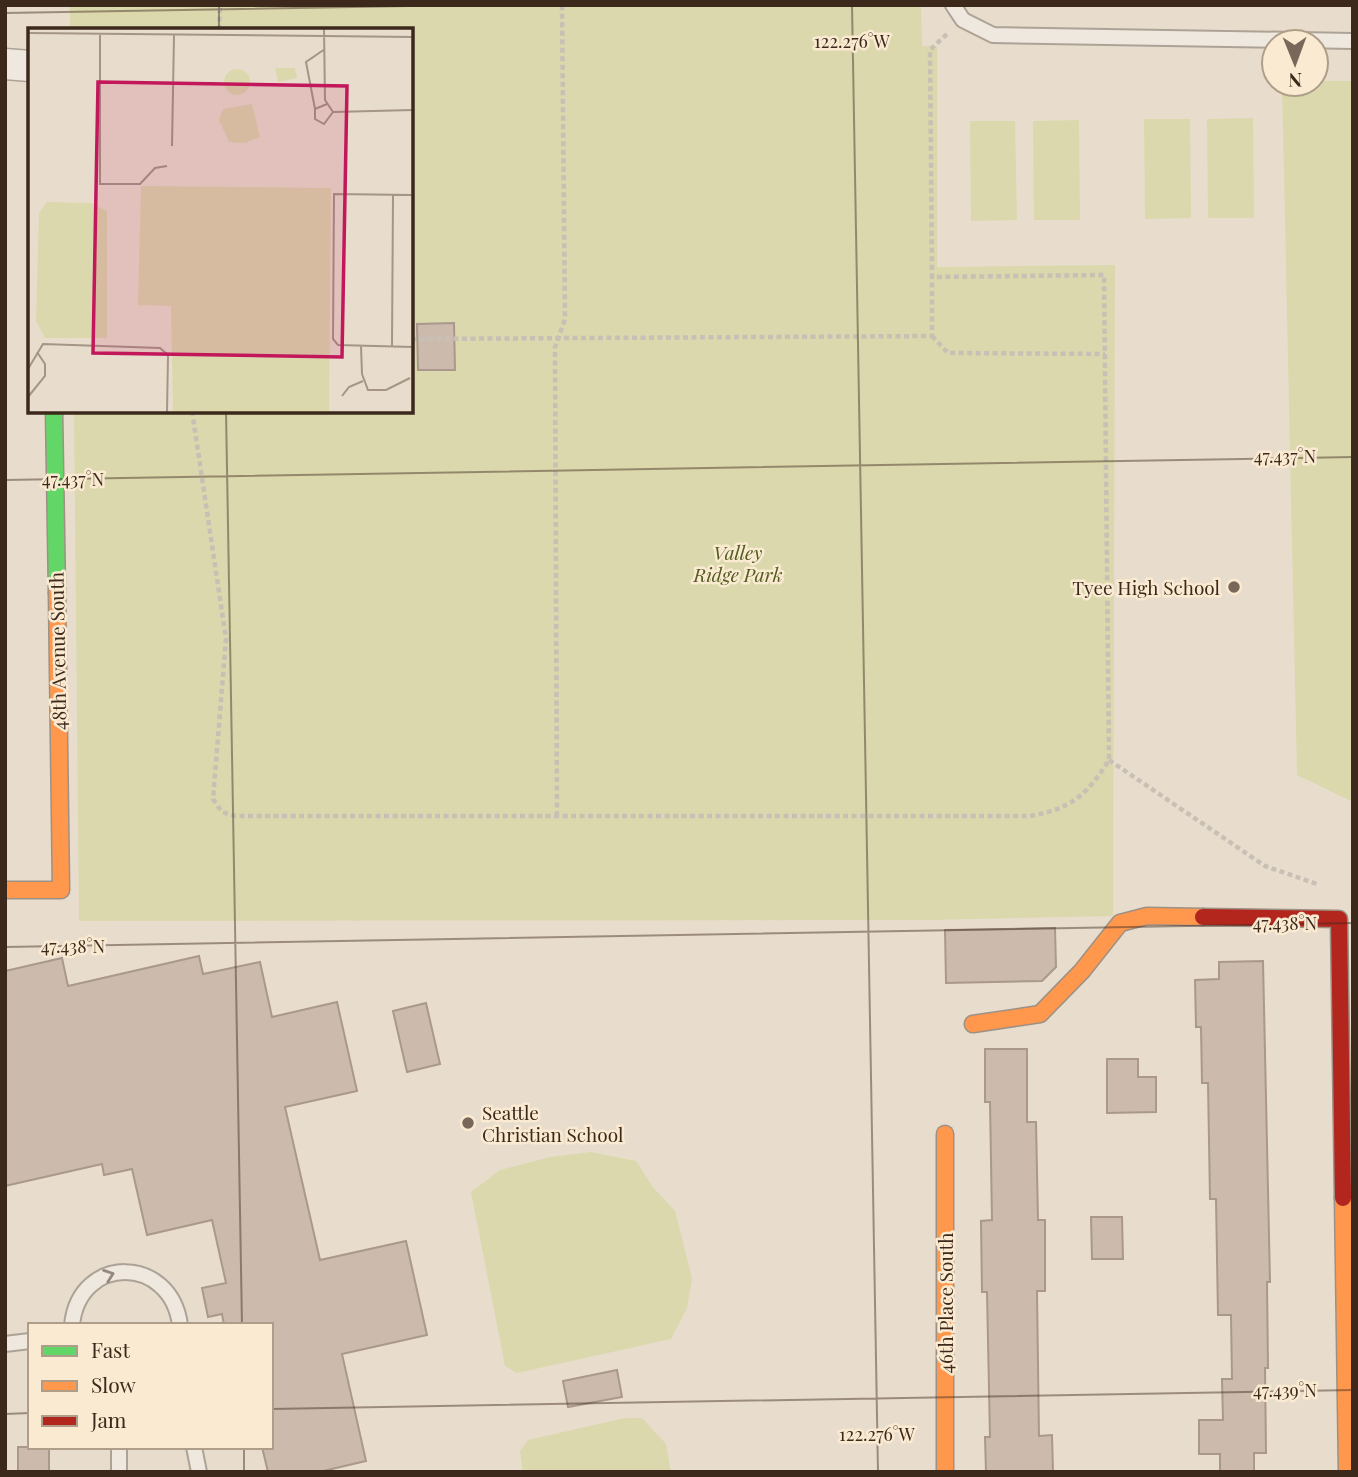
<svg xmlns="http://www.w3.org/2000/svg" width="1358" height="1477" font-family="'Playfair Display',serif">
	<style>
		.green { fill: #dbd8ad }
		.building { fill: #ccbaad; stroke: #a9988b; stroke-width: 2 }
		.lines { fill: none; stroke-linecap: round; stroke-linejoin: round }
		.lane-casing { stroke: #ada296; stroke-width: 18 }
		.street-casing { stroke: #ada296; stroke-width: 33 }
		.fast-casing { stroke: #9d9185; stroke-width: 19 }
		.slow-casing { stroke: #9d9185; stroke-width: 19 }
		.jam-casing { stroke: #9d9185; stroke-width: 19 }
		.path { stroke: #c8bfb5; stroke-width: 4.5; stroke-dasharray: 5 3.5; stroke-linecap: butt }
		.lane { stroke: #efe8df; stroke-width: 14 }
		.street { stroke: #efe8df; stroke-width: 30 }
		.fast { stroke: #63d668; stroke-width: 16 }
		.slow { stroke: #ff974d; stroke-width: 16 }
		.jam { stroke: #b3261e; stroke-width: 16 }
		.oneway { stroke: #96887e }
		.ticks { fill: none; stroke: #3d291c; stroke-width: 2; stroke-opacity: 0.45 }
		.poi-dot { fill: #79685a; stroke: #faead1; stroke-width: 2.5 }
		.labels { text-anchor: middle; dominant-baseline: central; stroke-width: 5; stroke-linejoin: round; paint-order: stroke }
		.park-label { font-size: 19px; font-style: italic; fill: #525c20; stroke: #faead1 }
		.poi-label { font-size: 19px; fill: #3d291c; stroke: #faead1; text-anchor: end }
		.street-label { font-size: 19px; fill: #3d291c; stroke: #faead1 }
		.inset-road { fill: none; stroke: #a49586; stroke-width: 2 }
		.view { fill: #c2185b; fill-opacity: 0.15; stroke: #c2185b; stroke-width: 3.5 }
		.inset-edge { fill: none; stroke: #3d291c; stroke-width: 3.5 }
		.ticks-label { font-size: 18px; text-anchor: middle; fill: #3d291c; stroke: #faead1; stroke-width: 5; stroke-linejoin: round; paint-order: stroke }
	</style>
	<rect width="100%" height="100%" fill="#e8ddcc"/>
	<!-- green -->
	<g class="green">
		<polygon points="70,5 921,5 922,46 937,46 937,267 1115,265 1113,916 930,920 79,921 74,411 411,411 411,30 70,30"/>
		<polygon points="1316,81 1353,81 1353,802 1297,775 1282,84 1316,84"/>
		<polygon points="1253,118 1254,218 1208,218 1207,119"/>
		<polygon points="1144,119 1190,119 1191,218 1145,219"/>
		<polygon points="1079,120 1080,220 1034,220 1033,121"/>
		<polygon points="970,121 1015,121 1017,220 971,221"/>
		<polygon points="591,1152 636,1161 652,1186 675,1211 692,1278 687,1308 671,1339 517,1373 505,1366 471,1192 500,1170 550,1157"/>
		<polygon points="625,1418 642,1418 666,1444 671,1472 523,1472 520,1451 528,1440"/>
	</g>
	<!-- building -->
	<g class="building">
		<polygon points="454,323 455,370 418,370 417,324"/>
		<polygon points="1055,928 1056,967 1042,981 946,983 945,930"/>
		<polygon points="199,956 203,974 260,962 272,1017 337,1002 357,1091 285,1107 320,1260 406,1241 427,1335 342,1354 366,1461 319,1472 268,1472 262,1447 271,1447 271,1325 224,1325 222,1314 208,1317 202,1288 226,1283 212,1220 147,1235 132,1169 104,1175 102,1164 5,1186 5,971 62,958 68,986"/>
		<polygon points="1263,961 1270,1282 1267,1282 1268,1368 1265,1368 1266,1453 1254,1453 1254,1472 1220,1472 1220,1454 1199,1454 1199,1420 1223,1420 1222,1379 1232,1379 1231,1315 1218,1315 1216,1199 1210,1199 1208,1083 1202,1083 1201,1027 1196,1027 1195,980 1219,979 1219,962"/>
		<polygon points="426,1003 440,1064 407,1072 393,1011"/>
		<polygon points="985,1049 1027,1049 1027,1122 1036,1122 1038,1220 1045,1220 1045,1291 1037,1291 1039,1436 1052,1435 1053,1472 986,1472 985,1437 990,1437 987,1292 982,1292 981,1221 992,1220 990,1102 985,1102"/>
		<polygon points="1107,1059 1138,1059 1138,1077 1156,1077 1156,1112 1107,1113"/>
		<polygon points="1091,1217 1122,1217 1123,1259 1092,1259"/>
		<polygon points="617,1370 622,1397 568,1407 563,1381"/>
		<rect x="18" y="1447" width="31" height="25"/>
	</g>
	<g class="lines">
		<defs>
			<g id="lane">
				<polyline points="953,5 963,20 993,35 1353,41"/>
				<path d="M72,1325c7,-71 99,-70 108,0"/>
				<polyline points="5,1344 30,1341"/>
				<polyline points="119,1447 119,1472"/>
				<polyline points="194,1447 199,1472"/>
			</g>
			<polyline id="street" points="5,64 30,66"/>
			<polyline id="fast" points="54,411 57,593"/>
			<g id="slow">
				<polyline points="5,890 61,890 57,593"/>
				<polyline points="973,1024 1040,1014 1082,971 1120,923 1147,916 1203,917"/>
				<polyline points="945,1134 945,1472"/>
				<polyline points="1343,1198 1347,1472"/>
			</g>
			<polyline id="jam" points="1203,917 1339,919 1343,1198"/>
		</defs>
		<!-- lane casing -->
		<use href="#lane" class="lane-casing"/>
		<!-- street casing -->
		<use href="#street" class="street-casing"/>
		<!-- fast casing -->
		<use href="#fast" class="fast-casing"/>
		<!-- slow casing -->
		<use href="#slow" class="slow-casing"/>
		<!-- jam casing -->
		<use href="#jam" class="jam-casing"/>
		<!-- path -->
		<g class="path">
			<polyline points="219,30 220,5"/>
			<polyline points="932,336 948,353 1105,354"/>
			<polyline points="411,339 932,336 932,277"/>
			<path d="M192,411l34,228 -13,160 9,13 13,4h795c41,-7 57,-21 79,-56l-5,-485 -172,2 -2,-227 19,-18"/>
			<polyline points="1109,760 1265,866 1317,884"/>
			<polyline points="557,816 555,347 565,319 562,5"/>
		</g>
		<!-- lane -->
		<use href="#lane" class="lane"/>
		<!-- street -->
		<use href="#street" class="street"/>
		<!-- fast -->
		<use href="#fast" class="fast"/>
		<!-- slow -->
		<use href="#slow" class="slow"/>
		<!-- jam -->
		<use href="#jam" class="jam"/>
	</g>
	<!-- one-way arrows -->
	<defs><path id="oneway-chevron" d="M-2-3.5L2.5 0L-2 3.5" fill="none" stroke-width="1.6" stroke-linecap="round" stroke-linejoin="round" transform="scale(1.75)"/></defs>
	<use class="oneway" href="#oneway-chevron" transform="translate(109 1275) rotate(-20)"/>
	<!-- ticks -->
	<path class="ticks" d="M219,5v25M852,5l26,1467M5,13l461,-8M226,411l16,914M5,480l1348,-23M5,947l1348,-24M271,1409l1082,-19M5,1414l25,-1M244,1447v25"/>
	<!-- markers -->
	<g class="poi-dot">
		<circle cx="1234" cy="587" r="7"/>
		<circle cx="468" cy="1123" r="7"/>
	</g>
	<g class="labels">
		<!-- park labels -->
		<g class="park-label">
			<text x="738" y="552">Valley<tspan x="738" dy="22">Ridge Park</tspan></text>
		</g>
		<!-- poi labels -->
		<g class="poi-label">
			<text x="1220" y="587">Tyee High School</text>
			<text x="482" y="1112" text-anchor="start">Seattle<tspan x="482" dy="22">Christian School</tspan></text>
		</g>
		<!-- street labels -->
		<g class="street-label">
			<text transform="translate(57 651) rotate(-91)">48th Avenue South</text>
			<text transform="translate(945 1303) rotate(-90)">46th Place South</text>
		</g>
	</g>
	<!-- overview -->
	<g transform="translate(28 28)">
		<rect width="385" height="385" fill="#e8ddcc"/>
		<path d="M247,40h20l2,10 -19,4zM196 54a13 13 0 1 1 26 0a13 13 0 1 1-26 0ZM224,76l8,33 -15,6 -16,-1 -10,-22 4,-11zM113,158l190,2 -2,225h-156l-2,-107 -33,-1zM19,174l44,1 16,8v127h-62l-9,-17 3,-108z" fill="#dbd8ad"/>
		<path class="inset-road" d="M296,0l1,72 8,12M0,5l385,4M72,7v149h40l15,-16 12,-2M299,76l-12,5v10l9,5 9,-12M287,81l-9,-47 19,-13M305,84l80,-2M144,118l2,-111M385,167l-79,-1 -1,145 5,6 75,2M333,318l1,28 6,16h18l24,-12M364,318l1,-151M0,341l15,-25 117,4 8,7 -1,58M314,368l7,-9 14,-6M0,369l17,-21v-12l-8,-12"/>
		<path class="view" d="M70,54l249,4 -5,271 -249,-4z"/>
		<rect width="385" height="385" class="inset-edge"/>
	</g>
	<g class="ticks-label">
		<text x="852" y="48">122.276°W</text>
		<text x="1285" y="463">47.437°N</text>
		<text x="73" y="486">47.437°N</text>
		<text x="1285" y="930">47.438°N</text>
		<text x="73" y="953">47.438°N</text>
		<text x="1285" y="1397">47.439°N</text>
		<text x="877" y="1441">122.276°W</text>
	</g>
	<!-- border -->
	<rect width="1358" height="1477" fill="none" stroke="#3d291c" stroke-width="14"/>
	<!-- legend -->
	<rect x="28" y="1323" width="245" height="126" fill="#faead1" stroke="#ae9d89" stroke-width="2"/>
	<rect x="42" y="1346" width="35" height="10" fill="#63d668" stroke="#ae9d89" stroke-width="2"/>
	<text x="91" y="1358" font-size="21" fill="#3d291c">Fast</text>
	<rect x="42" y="1381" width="35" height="10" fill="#ff974d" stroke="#ae9d89" stroke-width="2"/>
	<text x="91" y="1393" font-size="21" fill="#3d291c">Slow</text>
	<rect x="42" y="1416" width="35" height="10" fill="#b3261e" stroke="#ae9d89" stroke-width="2"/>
	<text x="91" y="1428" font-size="21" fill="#3d291c">Jam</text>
	<!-- north arrow -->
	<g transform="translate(1295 63) rotate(179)"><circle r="33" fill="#faead1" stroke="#ae9d89" stroke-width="2"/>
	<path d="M0-5L12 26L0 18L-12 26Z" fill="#79685a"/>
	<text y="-10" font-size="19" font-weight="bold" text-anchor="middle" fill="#3d291c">N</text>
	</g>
</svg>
